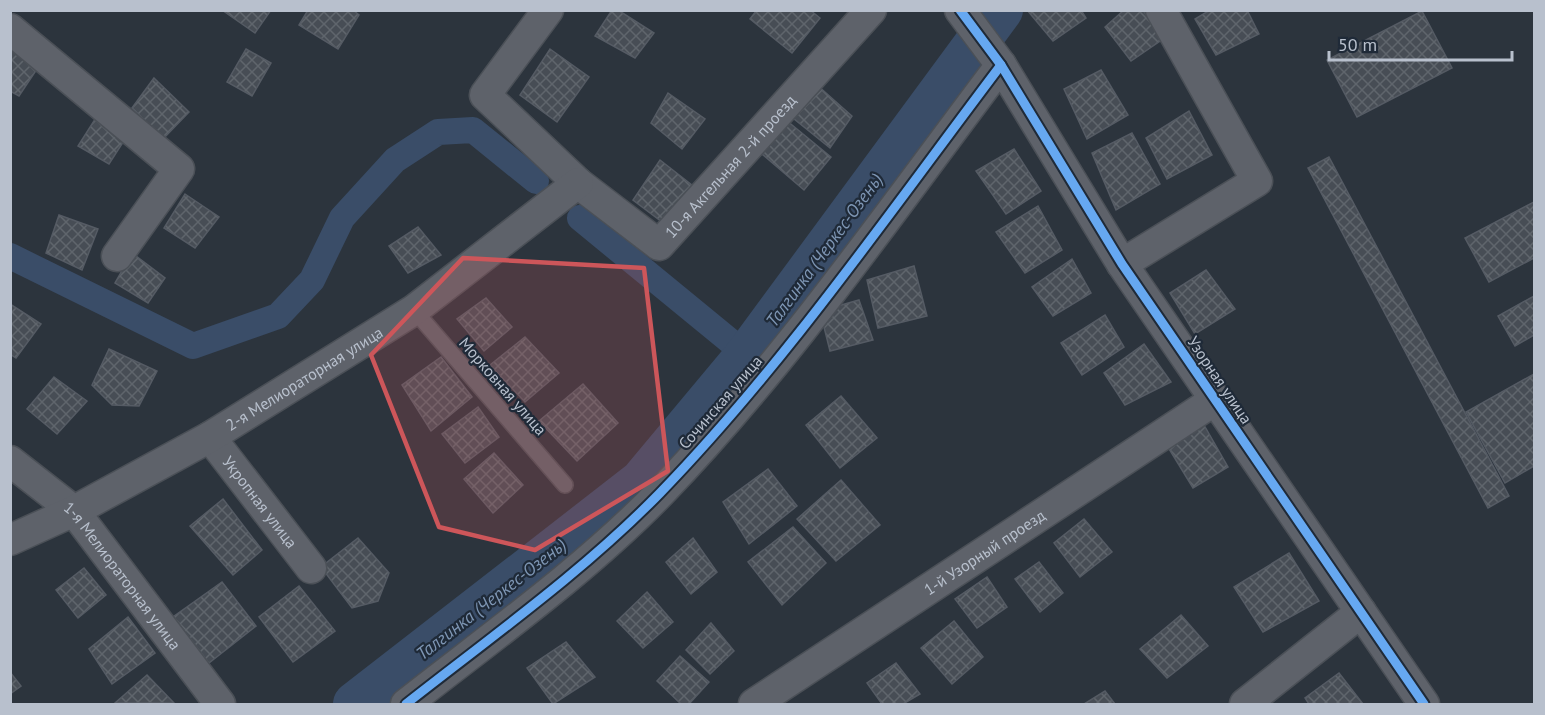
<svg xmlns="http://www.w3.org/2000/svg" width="1545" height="715" font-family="'PT Sans',sans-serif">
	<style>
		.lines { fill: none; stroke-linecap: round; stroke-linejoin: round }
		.canal { stroke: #3a4d68; stroke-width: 26 }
		.river { stroke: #3a4d68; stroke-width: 44 }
		.building { fill: url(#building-cross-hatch); stroke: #555b64; stroke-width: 1.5 }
		.service-casing { stroke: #4b5057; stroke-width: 18 }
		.minor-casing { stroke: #4b5057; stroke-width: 33 }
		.service { stroke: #5e626a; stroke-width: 15 }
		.minor { stroke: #5e626a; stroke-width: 30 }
		.cycleway-casing { stroke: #1f2a38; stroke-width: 13 }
		.cycleway { stroke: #66a8f1; stroke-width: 9 }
		.marked { fill: #cd565a; fill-opacity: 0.2; stroke: #cd565a; stroke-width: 4.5; stroke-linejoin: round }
		.labels { text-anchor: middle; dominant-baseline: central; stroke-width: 4.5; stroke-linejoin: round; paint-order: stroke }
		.street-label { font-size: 16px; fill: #b8c0cd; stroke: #1f2a38 }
		.water-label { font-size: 18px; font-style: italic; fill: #7e96b4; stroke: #1f2a38 }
	</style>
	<defs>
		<pattern id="building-cross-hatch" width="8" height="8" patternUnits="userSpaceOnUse" patternTransform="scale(1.5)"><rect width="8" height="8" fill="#474d55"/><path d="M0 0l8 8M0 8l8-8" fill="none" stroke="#5f656c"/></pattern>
	</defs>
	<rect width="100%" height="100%" fill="#2c343d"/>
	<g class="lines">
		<!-- canal -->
		<g class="canal">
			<polyline points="580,218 747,355"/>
			<polyline points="10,256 193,346 278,316 312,280 342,218 395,160 438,132 473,130 536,181"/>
		</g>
		<!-- river -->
		<polyline class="river" points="355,704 641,482 747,355 1001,10"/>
	</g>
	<!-- building -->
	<g class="building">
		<polygon points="222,10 271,10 255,33"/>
		<polygon points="308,10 353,10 359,15 338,49 299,25"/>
		<polygon points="612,10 618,10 654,33 635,58 595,36"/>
		<polygon points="757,10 810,10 820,18 792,53 750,19"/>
		<polygon points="1027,10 1081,10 1086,18 1053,41"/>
		<polygon points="1124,10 1143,10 1163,39 1131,61 1105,27"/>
		<polygon points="1210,10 1247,10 1259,34 1216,55 1195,19"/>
		<polygon points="1422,11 1452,68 1357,117 1327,60"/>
		<polygon points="10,43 41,63 19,96 10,91"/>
		<polygon points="246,49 271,63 252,96 227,82"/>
		<polygon points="550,49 589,77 557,122 520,95"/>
		<polygon points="1101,70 1128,115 1087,139 1064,89"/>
		<polygon points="154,78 189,112 163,139 132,108"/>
		<polygon points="817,85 852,116 830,148 793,118"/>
		<polygon points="668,93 705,119 682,149 651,123"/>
		<polygon points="1189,111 1212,155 1167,179 1146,138"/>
		<polygon points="99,113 129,133 109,164 78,146"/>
		<polygon points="786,120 831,157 804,190 762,154"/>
		<polygon points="1132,133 1160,184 1116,210 1092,153"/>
		<polygon points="1014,149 1041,191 1006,214 976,171"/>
		<polygon points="1329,157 1509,496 1488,508 1308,168"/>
		<polygon points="660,160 692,185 662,222 633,200"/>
		<polygon points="185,194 219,217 195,248 164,228"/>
		<polygon points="1534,202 1534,258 1489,282 1465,238"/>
		<polygon points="1038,206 1062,250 1025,273 996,232"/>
		<polygon points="59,215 98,229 82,270 46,253"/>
		<polygon points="418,227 441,255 408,273 389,246"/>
		<polygon points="132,253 165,278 148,303 115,283"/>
		<polygon points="1072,259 1091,293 1053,316 1032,287"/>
		<polygon points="914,266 927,316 878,328 867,280"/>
		<polygon points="1206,270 1235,309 1195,334 1170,293"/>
		<polygon points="1534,296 1534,335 1515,346 1498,316"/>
		<polygon points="486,298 512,327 484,351 457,319"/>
		<polygon points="859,300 873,340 830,351 820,311"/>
		<polygon points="10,304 41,324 16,358 10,354"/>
		<polygon points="1105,315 1124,347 1082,375 1061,343"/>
		<polygon points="525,337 559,373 525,402 490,365"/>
		<polygon points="1144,344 1171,382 1125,405 1104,373"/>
		<polygon points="109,349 157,371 139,406 112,405 92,385"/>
		<polygon points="441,357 472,397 431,431 402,385"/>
		<polygon points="1534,374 1534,466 1505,483 1466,412"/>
		<polygon points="54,377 87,401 57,434 27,409"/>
		<polygon points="583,384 618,423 577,461 539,421"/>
		<polygon points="841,396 877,438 840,468 806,425"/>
		<polygon points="478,407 499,437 465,463 442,434"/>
		<polygon points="1200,418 1228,467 1193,488 1163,439"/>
		<polygon points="494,453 523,485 493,513 464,479"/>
		<polygon points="768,469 797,506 749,544 723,502"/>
		<polygon points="841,480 880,525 836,561 797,519"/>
		<polygon points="223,499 262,550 233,575 190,526"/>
		<polygon points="1084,519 1112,552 1080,577 1054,543"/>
		<polygon points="793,527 826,563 782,605 748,562"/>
		<polygon points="358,538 389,573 378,601 352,608 321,567"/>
		<polygon points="693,538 717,572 691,594 666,562"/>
		<polygon points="1289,553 1319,601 1263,632 1234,587"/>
		<polygon points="1039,562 1063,593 1040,612 1015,579"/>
		<polygon points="84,568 106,595 78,618 56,590"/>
		<polygon points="987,577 1007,607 977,628 955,599"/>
		<polygon points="222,582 256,626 209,663 173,617"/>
		<polygon points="299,586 335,631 293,662 259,617"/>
		<polygon points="647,592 673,622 643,648 617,621"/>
		<polygon points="1181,615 1208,646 1167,678 1140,649"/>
		<polygon points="128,617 155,653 112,684 89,649"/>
		<polygon points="954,621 983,657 952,684 921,648"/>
		<polygon points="711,623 734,651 710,674 686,650"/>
		<polygon points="566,642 595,677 553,704 527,668"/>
		<polygon points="680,656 709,682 689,704 681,704 657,681"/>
		<polygon points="896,663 920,694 903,704 882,704 867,683"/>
		<polygon points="10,672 21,686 10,694"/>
		<polygon points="1339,673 1363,704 1309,704 1305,698"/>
		<polygon points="147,675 174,703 115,703"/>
		<polygon points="1105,691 1115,704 1084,704"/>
	</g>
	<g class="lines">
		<defs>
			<polyline id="service" points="414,310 565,485"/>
			<g id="minor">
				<path id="s1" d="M548,10l-63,85 93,88 81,62 212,-235"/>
				<polyline points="960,10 1001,65 1122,264 1424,704"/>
				<polyline points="10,29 179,169 117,256"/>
				<polyline points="1122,264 1257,181 1161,10"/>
				<path id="s2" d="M210,437l101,131"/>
				<path id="s3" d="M10,461l64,50 146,193"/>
				<path id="s4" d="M10,540l64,-29 136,-74 204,-127 164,-127"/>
				<path d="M406,704c85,-67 177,-132 254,-211 125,-129 232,-284 341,-428"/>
				<path id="s5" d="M754,704l461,-304"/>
				<polyline points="1245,704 1361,612"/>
			</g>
		</defs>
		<!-- service casing -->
		<use href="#service" class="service-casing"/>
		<!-- minor casing -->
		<use href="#minor" class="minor-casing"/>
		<!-- service -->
		<use href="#service" class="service"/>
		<!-- minor -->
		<use href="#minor" class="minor"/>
		<defs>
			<g id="cycleway">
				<polyline points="960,10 1001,65 1122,264 1424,704"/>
				<path d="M406,704c85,-67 177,-132 254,-211 125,-129 232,-284 341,-428"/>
			</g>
		</defs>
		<!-- cycleway casing -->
		<use href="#cycleway" class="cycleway-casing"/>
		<!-- cycleway -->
		<use href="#cycleway" class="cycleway"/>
	</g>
	<!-- marked area -->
	<path class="marked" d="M463,258l181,10 24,203 -133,79 -96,-23 -68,-172z"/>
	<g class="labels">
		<!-- street labels -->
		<g class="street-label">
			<text stroke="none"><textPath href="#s1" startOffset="442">10-я Акгельная 2-й проезд</textPath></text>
			<text stroke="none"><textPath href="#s4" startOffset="336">2-я Мелиораторная улица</textPath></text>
			<text transform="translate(1220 380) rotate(56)">Узорная улица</text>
			<text transform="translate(503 386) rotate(49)">Морковная улица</text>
			<text transform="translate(720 402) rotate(-49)">Сочинская улица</text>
			<text stroke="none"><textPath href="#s2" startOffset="82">Укропная улица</textPath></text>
			<text stroke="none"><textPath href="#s5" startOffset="276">1-й Узорный проезд</textPath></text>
			<text stroke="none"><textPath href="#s3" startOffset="162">1-я Мелиораторная улица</textPath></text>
		</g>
		<!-- water labels -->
		<g class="water-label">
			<text transform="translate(824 250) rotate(-54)">Талгинка (Черкес-Озень)</text>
			<text transform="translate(491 599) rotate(-38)">Талгинка (Черкес-Озень)</text>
		</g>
	</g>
	<!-- border -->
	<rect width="1545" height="715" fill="none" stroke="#b8c0cd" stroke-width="24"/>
	<!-- scale -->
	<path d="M1329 51v9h183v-9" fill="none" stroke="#b8c0cd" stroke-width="3"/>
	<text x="1338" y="51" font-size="18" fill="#b8c0cd" stroke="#1f2a38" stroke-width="4.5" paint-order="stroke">50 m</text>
</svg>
